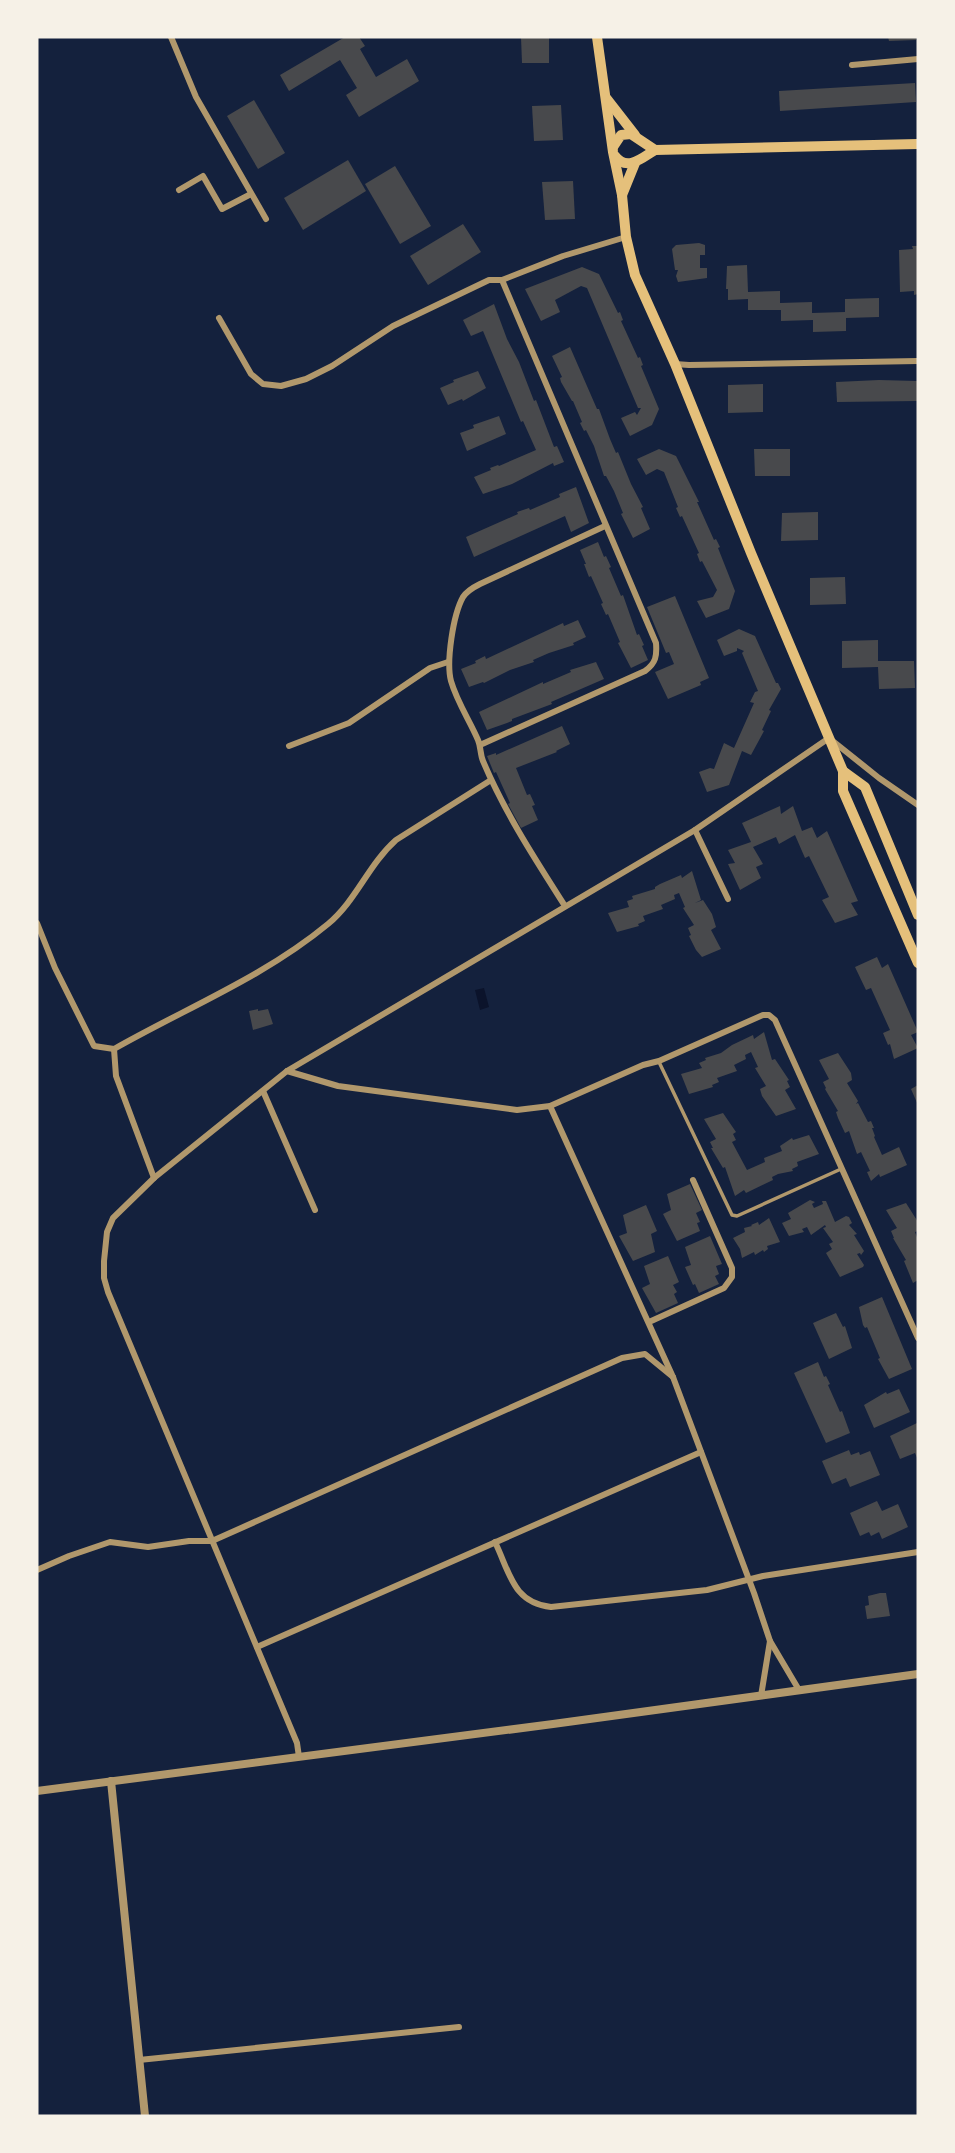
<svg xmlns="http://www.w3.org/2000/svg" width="955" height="2153" font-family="'Golos Text',sans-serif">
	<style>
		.water { fill: #0b132b }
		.building { fill: #48494c }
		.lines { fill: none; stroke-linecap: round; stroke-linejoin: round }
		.service { stroke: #b1986c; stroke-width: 3.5 }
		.minor { stroke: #b1986c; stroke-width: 6 }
		.tertiary { stroke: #b1986c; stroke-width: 8 }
		.primary { stroke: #e5c07b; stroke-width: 10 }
	</style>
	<rect width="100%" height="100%" fill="#14213d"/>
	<!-- water -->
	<polygon class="water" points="484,988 489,1007 480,1010 475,990"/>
	<!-- building -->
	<g class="building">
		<polygon points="345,37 359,37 365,46 360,49 376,77 407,59 419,81 359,117 346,95 357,88 340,60 289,91 280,75"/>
		<polygon points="521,37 549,37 549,63 522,63"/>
		<polygon points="888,37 916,37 916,40 889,41"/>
		<polygon points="915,83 916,102 780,111 779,91"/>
		<polygon points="254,100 285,153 258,169 227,116"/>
		<polygon points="561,105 563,140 534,141 532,106"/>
		<polygon points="348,160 366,191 303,230 284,198"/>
		<polygon points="395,166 431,226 400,244 365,184"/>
		<polygon points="573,181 575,219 545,220 542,182"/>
		<polygon points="463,224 481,252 428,285 410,256"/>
		<polygon points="699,243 705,245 705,255 700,255 700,268 707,268 707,278 678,282 676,276 678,270 675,270 672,249 676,245"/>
		<polygon points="912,246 918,246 918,294 914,295 914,291 900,292 899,250 913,249"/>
		<polygon points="747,265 748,292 780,291 780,303 812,302 812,313 845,312 845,299 879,298 879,317 846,318 846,331 813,332 813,320 781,321 781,310 748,310 748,299 728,300 728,289 726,289 727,266"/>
		<polygon points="582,267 599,274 618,313 620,312 623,320 621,321 638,358 640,357 643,365 641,366 659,409 652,425 630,436 621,418 635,412 637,415 641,408 638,408 587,288 581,286 555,300 560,312 541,321 525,289"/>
		<polygon points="494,304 507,339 519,362 534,401 536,400 554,447 557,446 564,462 554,466 553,463 512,484 483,494 474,477 491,470 490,468 498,465 499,466 536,450 523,421 521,422 483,331 471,336 463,320"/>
		<polygon points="570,347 597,409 599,409 610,439 616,453 618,452 631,484 643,507 641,508 650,529 633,538 621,514 623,513 614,491 606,476 604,476 594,446 586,430 584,431 580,423 582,422 573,401 572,401 561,382 560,378 562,377 552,356"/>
		<polygon points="478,371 486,388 463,401 462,399 448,405 440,388 454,382 453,380"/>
		<polygon points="879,380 917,381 918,401 837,402 836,382"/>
		<polygon points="763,384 763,412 728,413 728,385"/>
		<polygon points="499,416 506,434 467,451 460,433 474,428 473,425"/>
		<polygon points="659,449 676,456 699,502 697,502 714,540 716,539 720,547 718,548 735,591 729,609 706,618 697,601 713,597 717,590 702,561 700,562 697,554 699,553 682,516 680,517 676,508 678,507 664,472 657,469 646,475 637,459"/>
		<polygon points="754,449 790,449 790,476 755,476"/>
		<polygon points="576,487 589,523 571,532 565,516 474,557 466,537 518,514 517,512 529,508 530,510 560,497 559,494"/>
		<polygon points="818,512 818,540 781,541 782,513"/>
		<polygon points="598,542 604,557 606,556 611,567 609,568 621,596 623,595 637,635 639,634 644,645 642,646 648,660 631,668 618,643 620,642 608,614 606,615 601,604 603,603 591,576 589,577 584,564 586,564 580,550"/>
		<polygon points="845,577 846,604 810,605 810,578"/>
		<polygon points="675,596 709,678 700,682 701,685 668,699 655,672 674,664 669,652 666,653 647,607"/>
		<polygon points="578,620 586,637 573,643 574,645 549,653 533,660 534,662 510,670 484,683 483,682 469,687 461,669 476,663 475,661 485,656 486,659 563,623 564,626"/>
		<polygon points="739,629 755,636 776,683 778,683 781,689 769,710 771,711 762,730 764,731 751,755 742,751 729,785 707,792 699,772 710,768 714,769 724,743 734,748 754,703 750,702 755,692 758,691 742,653 744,651 737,648 737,651 724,656 717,640"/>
		<polygon points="878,640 878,661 914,661 915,688 879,689 878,667 842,668 842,641"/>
		<polygon points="596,662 604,679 551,702 552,704 512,719 512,721 507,723 487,730 479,712 543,682 543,684 571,672 570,670"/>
		<polygon points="562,726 570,744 556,751 557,752 516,768 527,795 530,794 535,805 532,806 538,820 521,828 508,804 510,803 496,772 494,773 487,756 496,753 496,755"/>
		<polygon points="780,806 781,814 793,806 802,831 812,827 817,838 827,831 858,901 851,903 858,915 835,923 822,900 829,897 809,856 805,858 795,835 779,844 776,837 753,847 763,864 756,867 761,878 740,890 728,864 735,863 728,850 751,842 742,823"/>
		<polygon points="692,871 701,900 695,903 703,900 712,914 716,927 711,930 721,949 702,957 696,950 689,936 691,935 688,928 694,925 683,908 685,907 679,893 674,895 675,899 661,905 663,909 643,916 645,921 638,924 639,926 617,932 608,913 629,907 627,901 633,899 632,896 655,889 655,887 660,884 681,875 682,878"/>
		<polygon points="877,957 882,968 888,964 918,1032 911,1035 918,1048 894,1059 890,1044 888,1045 883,1033 890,1030 871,988 866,990 855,967"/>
		<polygon points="258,1009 258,1011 268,1009 273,1024 253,1030 249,1011"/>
		<polygon points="764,1032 772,1060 775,1059 789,1080 787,1081 790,1087 785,1090 796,1109 776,1116 762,1096 760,1089 766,1086 755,1068 758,1067 751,1052 745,1055 746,1059 734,1065 737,1071 717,1078 719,1082 712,1085 713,1087 689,1094 681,1074 702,1068 699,1063 706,1060 705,1058 721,1053 732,1045 753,1035 754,1039"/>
		<polygon points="838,1053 851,1073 852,1080 847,1083 858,1101 856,1104 858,1103 868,1122 871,1121 874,1128 872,1128 875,1136 874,1137 882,1155 899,1147 907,1165 880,1177 879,1174 871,1181 867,1172 870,1171 861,1152 857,1154 849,1131 845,1133 838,1118 836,1112 838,1111 825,1089 826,1088 823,1082 829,1079 819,1060"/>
		<polygon points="918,1085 918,1105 911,1089"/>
		<polygon points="723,1113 736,1132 733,1134 736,1140 732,1142 747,1170 765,1162 764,1158 782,1151 780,1146 792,1138 793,1140 809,1135 819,1154 797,1162 798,1166 792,1169 793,1171 778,1174 772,1177 773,1180 746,1193 744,1190 735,1196 725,1167 723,1168 711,1148 713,1148 710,1142 716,1139 704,1119"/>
		<polygon points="690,1184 702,1210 696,1213 700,1222 697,1223 700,1231 677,1241 663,1214 671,1210 667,1194"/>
		<polygon points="810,1200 815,1202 812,1204 814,1208 823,1204 822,1201 826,1201 835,1222 846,1216 849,1217 852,1223 849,1225 857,1234 854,1235 864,1251 861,1255 860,1253 857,1254 864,1265 863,1267 840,1277 826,1253 832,1249 829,1244 833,1242 823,1228 826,1227 825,1225 811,1235 807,1227 802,1229 804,1232 789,1236 782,1223 791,1219 788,1213"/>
		<polygon points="906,1203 918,1222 918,1231 915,1232 918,1240 918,1280 913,1283 904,1261 906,1260 893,1238 894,1238 891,1231 897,1228 886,1210"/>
		<polygon points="646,1205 657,1231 651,1234 655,1252 633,1261 619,1236 627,1233 623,1215"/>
		<polygon points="769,1218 780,1242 767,1246 768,1249 764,1252 763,1250 755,1255 754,1252 742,1258 740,1249 733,1238 745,1232 744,1228 752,1226 751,1225 758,1222 759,1225"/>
		<polygon points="710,1236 722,1264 716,1266 719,1274 715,1276 719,1284 699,1293 695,1284 693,1285 685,1267 691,1265 685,1247"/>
		<polygon points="668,1256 679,1282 673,1285 677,1292 674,1294 678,1303 656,1313 642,1288 650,1284 644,1266"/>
		<polygon points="882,1297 912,1369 889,1379 878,1359 880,1358 867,1327 865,1328 863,1325 859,1307"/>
		<polygon points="836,1313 843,1327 845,1326 852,1348 829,1359 813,1323"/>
		<polygon points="818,1362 824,1377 826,1376 830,1384 828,1385 840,1412 842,1411 850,1433 826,1443 794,1373"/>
		<polygon points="899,1389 910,1412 874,1428 864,1405 886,1392 887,1394"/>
		<polygon points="917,1423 918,1460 915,1453 900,1459 890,1436"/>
		<polygon points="849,1450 851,1455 859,1452 860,1455 870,1451 880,1475 850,1487 846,1478 832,1484 822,1461"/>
		<polygon points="877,1501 882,1511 898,1504 908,1527 882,1539 879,1532 871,1536 869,1532 860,1536 850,1513"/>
		<polygon points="880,1593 886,1593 890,1616 867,1619 865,1606 869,1605 868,1596"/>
	</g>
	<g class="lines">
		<!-- service -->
		<polyline class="service" points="659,1062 732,1215 737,1216 841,1169"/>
		<!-- minor -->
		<g class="minor">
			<polyline points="171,37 196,97 266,219"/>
			<polyline points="852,65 918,59"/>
			<polyline points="179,190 203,176 222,209 251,194"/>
			<polyline points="219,318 251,374 263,384 281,386 306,379 332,366 393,326 489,280 502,280 563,256 626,237"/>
			<polyline points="675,364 689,365 918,361"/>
			<path d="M480,745l165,-74c11,-8 12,-15 11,-28l-154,-363"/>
			<polyline points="289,746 349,723 430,668 448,662"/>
			<polyline points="695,830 728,899"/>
			<path d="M565,906c-30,-47 -60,-93 -82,-145 -3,-7 -2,-14 -5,-21 -8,-19 -21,-38 -27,-59 -5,-19 2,-66 12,-84 4,-6 11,-10 17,-13l125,-58"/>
			<polyline points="37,923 55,968 94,1046 114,1049"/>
			<path d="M114,1049c72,-41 150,-72 214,-125 28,-23 40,-59 68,-84l95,-60"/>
			<polyline points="114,1049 116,1076 154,1178"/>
			<polyline points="287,1071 338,1086 517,1110 550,1106 643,1065 659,1061 763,1015 769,1015 775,1020 918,1338"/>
			<polyline points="263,1091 315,1210"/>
			<polyline points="550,1106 673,1377 754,1593 770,1641 761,1696"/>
			<polyline points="649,1322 724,1288 732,1277 732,1268 693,1180"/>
			<path d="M495,1542c15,31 18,61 56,65l156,-17 56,-14 155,-24"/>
			<polyline points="37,1570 69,1556 110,1542 148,1547 189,1541 212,1541 622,1358 645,1354 673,1377"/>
			<polyline points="770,1641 799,1690"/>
			<polyline points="257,1647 701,1452"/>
			<polyline points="299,1757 297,1743 108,1292 104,1278 104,1261 107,1232 113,1218 154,1178 287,1071 695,830 829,738 879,778 918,805"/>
			<polyline points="139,2060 459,2027"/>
		</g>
		<!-- tertiary -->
		<g class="tertiary">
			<polyline points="111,1781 145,2116"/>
			<polyline points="37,1791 553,1724 918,1674"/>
		</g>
		<!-- primary -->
		<g class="primary">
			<polyline points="597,37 613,152 622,195 626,237 635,275 675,364 751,553 843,771 843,791 918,963"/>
			<polyline points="607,99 635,135"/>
			<polyline points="613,147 621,135 631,134 655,150"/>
			<path d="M615,156c12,16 27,2 40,-6l263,-6"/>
			<polyline points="622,195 635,163"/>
			<polyline points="843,771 865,787 918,915"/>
		</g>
	</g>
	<!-- border -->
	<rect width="955" height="2153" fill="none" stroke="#f6f1e7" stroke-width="77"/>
</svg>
